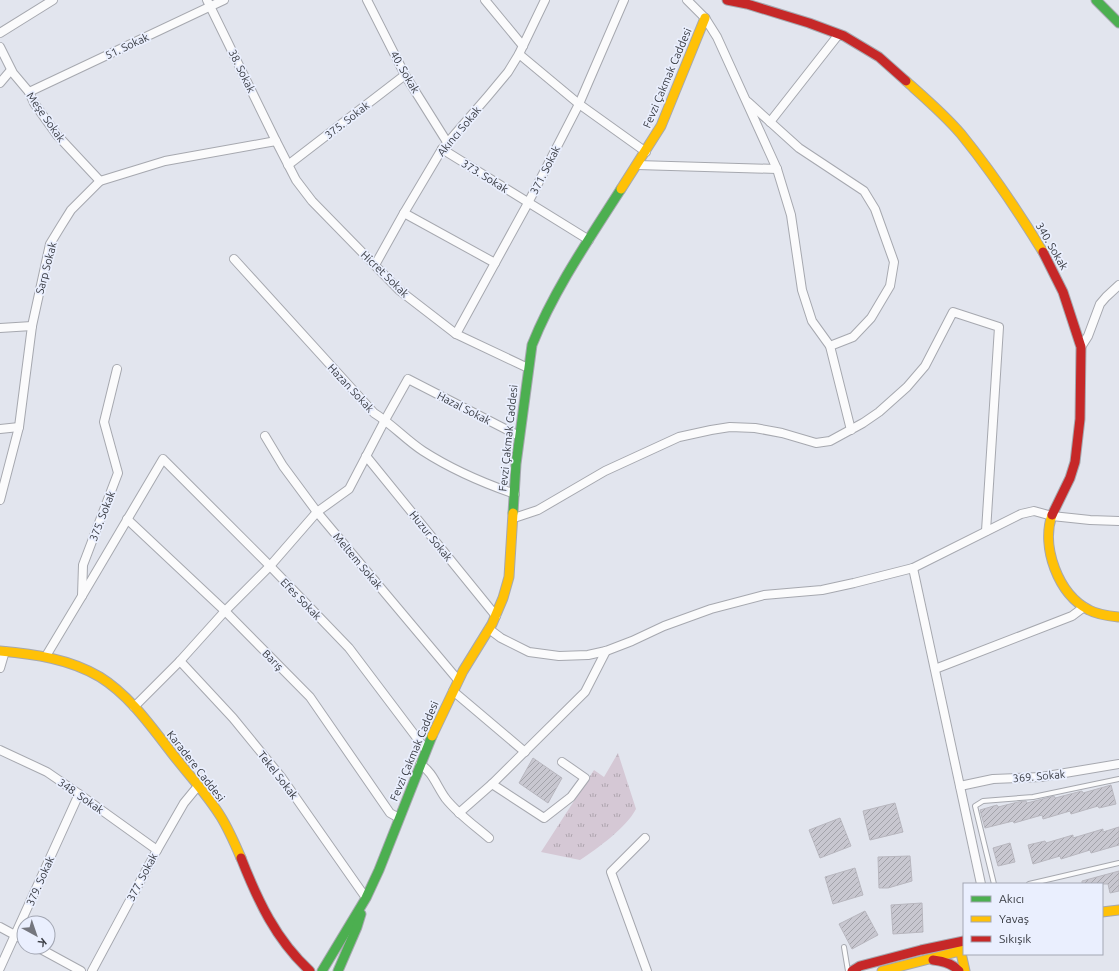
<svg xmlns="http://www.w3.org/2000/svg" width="1119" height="971" font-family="Ubuntu,sans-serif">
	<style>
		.park { fill: url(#park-tufts) }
		.building { fill: url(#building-hatch); stroke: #b8b7bf }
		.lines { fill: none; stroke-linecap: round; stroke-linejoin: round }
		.lane-casing { stroke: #a6a8af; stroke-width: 6 }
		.street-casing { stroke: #a6a8af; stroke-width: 10 }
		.fast-casing { stroke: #a6a8af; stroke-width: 11 }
		.slow-casing { stroke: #a6a8af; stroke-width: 11 }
		.jam-casing { stroke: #a6a8af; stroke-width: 11 }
		.lane { stroke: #fbfbfc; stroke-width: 4 }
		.street { stroke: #fbfbfc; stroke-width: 8 }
		.fast { stroke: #4caf50; stroke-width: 9 }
		.slow { stroke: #ffc107; stroke-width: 9 }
		.jam { stroke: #c62828; stroke-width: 9 }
		.labels { text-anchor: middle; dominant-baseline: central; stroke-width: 3.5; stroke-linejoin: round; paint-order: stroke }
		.street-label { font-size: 11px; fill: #383b42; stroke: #eaeffe }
	</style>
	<defs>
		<pattern id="park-tufts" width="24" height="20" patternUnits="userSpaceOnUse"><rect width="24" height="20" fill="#d5c8d5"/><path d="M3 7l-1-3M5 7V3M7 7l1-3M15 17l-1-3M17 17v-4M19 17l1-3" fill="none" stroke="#aea4ae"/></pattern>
		<pattern id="building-hatch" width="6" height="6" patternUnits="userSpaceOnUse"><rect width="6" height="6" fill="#c8c7d0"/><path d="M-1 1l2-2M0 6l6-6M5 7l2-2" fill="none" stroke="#a3a3aa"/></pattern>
	</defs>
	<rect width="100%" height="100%" fill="#e2e5ee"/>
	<!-- park -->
	<path class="park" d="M618,753l18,56c-10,19 -38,39 -56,51l-39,-8 53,-82 10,7z"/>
	<!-- building -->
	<g class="building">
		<polygon points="533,758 562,778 548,803 519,783"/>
		<polygon points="1111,785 1116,804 1099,808 1098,806 1071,814 1070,811 1043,819 1042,815 1014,823 1013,821 985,828 980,810 997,805 998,807 1018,802 1026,801 1027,803 1054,796 1055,798 1082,791 1083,793"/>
		<polygon points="895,803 903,832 870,840 863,811"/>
		<polygon points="840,818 851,846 820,858 809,830"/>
		<polygon points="1119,827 1119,845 1091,853 1090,850 1061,859 1060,856 1033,864 1028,845 1045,841 1046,843 1073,835 1073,838 1103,829 1103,832"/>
		<polygon points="1010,843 1015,862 998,866 993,848"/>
		<polygon points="910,856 912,881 888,888 879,888 878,857"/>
		<polygon points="855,868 863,895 833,904 825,877"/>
		<polygon points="1119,871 1119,891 1110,893 1108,884 1082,884 1082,881"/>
		<polygon points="922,903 923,932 893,934 891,905"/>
		<polygon points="865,911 878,935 852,949 839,924"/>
	</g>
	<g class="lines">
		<defs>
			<g id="lane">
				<polyline points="994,884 975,806 983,801 1033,797 1119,779"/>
				<polyline points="1029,884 1119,863"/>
				<polyline points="844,947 848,971"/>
			</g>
			<g id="street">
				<polyline points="207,0 276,141 296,180 312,201 399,290 456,334 528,368"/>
				<polyline points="367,0 405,75 447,142"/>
				<polyline points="485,0 523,46"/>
				<polyline points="687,0 705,18 717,37 777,169 791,215 802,290 812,321 830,346 851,430"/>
				<polyline points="0,33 53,0"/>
				<polyline points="0,47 13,73 29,92 34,103 57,135 100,181"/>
				<polyline points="519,54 579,104 646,152"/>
				<polyline points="0,83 11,70"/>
				<polyline points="29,92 224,0"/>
				<polyline points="748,102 799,148 864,191 875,209 894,262 890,286 871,318 853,337 830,346"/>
				<polyline points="770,122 839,34"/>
				<polyline points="442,149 589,240"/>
				<polyline points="288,165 405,75"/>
				<polyline points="637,165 777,169"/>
				<polyline points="404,213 495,263"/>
				<path d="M234,259l140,154c18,11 32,27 49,38 28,18 60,32 92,43"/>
				<polyline points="375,265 404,213 442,149 488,96 508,72 519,54 545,0"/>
				<polyline points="0,328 32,326"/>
				<polyline points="456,334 528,203 579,104 624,0"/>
				<polyline points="1081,347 1088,336 1100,304 1106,297 1119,285"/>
				<polyline points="0,429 19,427"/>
				<polyline points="265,436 283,466 317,512 458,680"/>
				<polyline points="366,456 496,616"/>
				<polyline points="0,500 19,427 32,326 50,244 61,226 71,210 100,181 165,161 276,141"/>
				<polyline points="514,518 538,510 605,471 679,437 711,430 730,427 755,428 782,433 816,443 830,441 863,423 879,412 907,387 925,366 953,312 999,327 986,531"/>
				<polyline points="127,519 225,611 310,697 390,813 399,818"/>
				<polyline points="913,568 981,884"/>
				<polyline points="82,596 163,459 270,566 349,648 426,750"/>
				<polyline points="489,629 501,638 529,652 559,656 588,655 606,651 632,641 664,626 711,609 764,595 822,590 854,583 913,568 1021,514 1034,511 1052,516 1090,520 1119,521"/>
				<polyline points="46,656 82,596 83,565 118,473 104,422 117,369"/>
				<polyline points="180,661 233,718 282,778 366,898"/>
				<polyline points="0,668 5,651"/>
				<polyline points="935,669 1072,616 1084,607"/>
				<polyline points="453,691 525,752"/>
				<polyline points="134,707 180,661 225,611 270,566 317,512 349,489 385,420 408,379 519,436"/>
				<polyline points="0,750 47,772 79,794 157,850"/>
				<path d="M420,764c13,8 17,23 26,35 12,15 29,27 43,39"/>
				<polyline points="492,784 544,818 571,797 585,778 562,762"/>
				<polyline points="960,786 993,779 1041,777 1119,764"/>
				<polyline points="459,813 492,784 585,692 606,651"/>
				<polyline points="645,838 611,872 647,971"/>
				<polyline points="0,927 24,940"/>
				<polyline points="37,947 81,971"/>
				<polyline points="0,968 79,794"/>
				<polyline points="92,971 157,850 184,803 198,786"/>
			</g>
			<g id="fast">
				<polyline points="1096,0 1119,23"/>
				<path d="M513,513l3,-49 16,-119c22,-55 57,-106 89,-156"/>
				<polyline points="322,971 366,898 379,870 432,736"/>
				<polyline points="338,971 357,927 361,914"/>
			</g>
			<g id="slow">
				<path d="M906,81c19,17 39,34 55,53 30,37 57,77 82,118"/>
				<polyline points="621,189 661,126 705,18"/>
				<path d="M1052,515c-11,32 6,79 37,95 9,5 20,6 30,7"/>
				<path d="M0,651c34,3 70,8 100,26 29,18 50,48 71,75 16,21 36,42 50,65 8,13 14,27 20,41"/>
				<polyline points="432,736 463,671 492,624 503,598 509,577 513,513"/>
				<polyline points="1102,912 1119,910"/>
				<polyline points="959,944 965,971"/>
				<polyline points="882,971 964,950"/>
			</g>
			<g id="jam">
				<polyline points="727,0 747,4 809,23 844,36 879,57 906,81"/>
				<polyline points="1043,252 1063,292 1081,347 1080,419 1075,462 1070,478 1052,515"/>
				<path d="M241,858c17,43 35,82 69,113"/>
				<path d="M933,960c10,1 19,3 26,11"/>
				<polyline points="852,971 860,966 921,950 964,941"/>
			</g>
		</defs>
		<!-- lane casing -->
		<use href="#lane" class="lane-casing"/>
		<!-- street casing -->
		<use href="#street" class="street-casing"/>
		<!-- fast casing -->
		<use href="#fast" class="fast-casing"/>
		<!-- slow casing -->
		<use href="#slow" class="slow-casing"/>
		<!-- jam casing -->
		<use href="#jam" class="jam-casing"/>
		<!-- lane -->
		<use href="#lane" class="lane"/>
		<!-- street -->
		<use href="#street" class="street"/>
		<!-- fast -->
		<use href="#fast" class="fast"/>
		<!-- slow -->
		<use href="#slow" class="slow"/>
		<!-- jam -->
		<use href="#jam" class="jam"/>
	</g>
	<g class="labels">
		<!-- street labels -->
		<g class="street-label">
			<text transform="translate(127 46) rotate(-25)">51. Sokak</text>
			<text transform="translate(242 71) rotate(64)">38. Sokak</text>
			<text transform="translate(405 72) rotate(60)">40. Sokak</text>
			<text transform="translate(667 78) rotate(-67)">Fevzi Çakmak Caddesi</text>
			<text transform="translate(46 117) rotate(55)">Meşe Sokak</text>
			<text transform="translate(347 120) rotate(-38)">375. Sokak</text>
			<text transform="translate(459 131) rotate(-50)">Akıncı Sokak</text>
			<text transform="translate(545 170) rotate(-63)">371. Sokak</text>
			<text transform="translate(485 176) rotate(32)">373. Sokak</text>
			<text transform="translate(1052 246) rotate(60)">340. Sokak</text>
			<text transform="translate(46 268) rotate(-75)">Sarp Sokak</text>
			<text transform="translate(385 274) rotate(44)">Hicret Sokak</text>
			<text transform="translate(351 388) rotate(47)">Hazan Sokak</text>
			<text transform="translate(464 408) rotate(27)">Hazal Sokak</text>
			<text transform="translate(508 438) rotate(-84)">Fevzi Çakmak Caddesi</text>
			<text transform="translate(102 516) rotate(-69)">375. Sokak</text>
			<text transform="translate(431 536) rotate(51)">Huzur Sokak</text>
			<text transform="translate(358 561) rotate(50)">Meltem Sokak</text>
			<text transform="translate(301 599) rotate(46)">Efes Sokak</text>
			<text transform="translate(273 660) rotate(45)">Barış</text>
			<text transform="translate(414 751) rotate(-67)">Fevzi Çakmak Caddesi</text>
			<text transform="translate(196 766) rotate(52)">Karadere Caddesi</text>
			<text transform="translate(278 775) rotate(52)">Tekel Sokak</text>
			<text transform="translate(1039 776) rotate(-5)">369. Sokak</text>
			<text transform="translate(81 796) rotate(35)">348. Sokak</text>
			<text transform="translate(142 877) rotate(-62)">377. Sokak</text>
			<text transform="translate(40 881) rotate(-66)">379. Sokak</text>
		</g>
	</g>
	<!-- legend -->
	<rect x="963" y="883" width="140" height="72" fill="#eaeffe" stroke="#a3a7b3"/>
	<rect x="971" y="896" width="20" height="6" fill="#4caf50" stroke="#a3a7b3"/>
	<text x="999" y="903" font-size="12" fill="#383b42">Akıcı</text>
	<rect x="971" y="916" width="20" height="6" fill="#ffc107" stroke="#a3a7b3"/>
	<text x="999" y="923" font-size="12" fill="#383b42">Yavaş</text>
	<rect x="971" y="936" width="20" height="6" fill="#c62828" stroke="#a3a7b3"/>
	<text x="999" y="943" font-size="12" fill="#383b42">Sıkışık</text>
	<!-- north arrow -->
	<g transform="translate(36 935) rotate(140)"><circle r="19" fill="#eaeffe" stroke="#a3a7b3"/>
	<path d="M0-3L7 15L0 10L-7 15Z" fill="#74767e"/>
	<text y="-6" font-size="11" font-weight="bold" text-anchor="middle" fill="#383b42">K</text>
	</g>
</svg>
